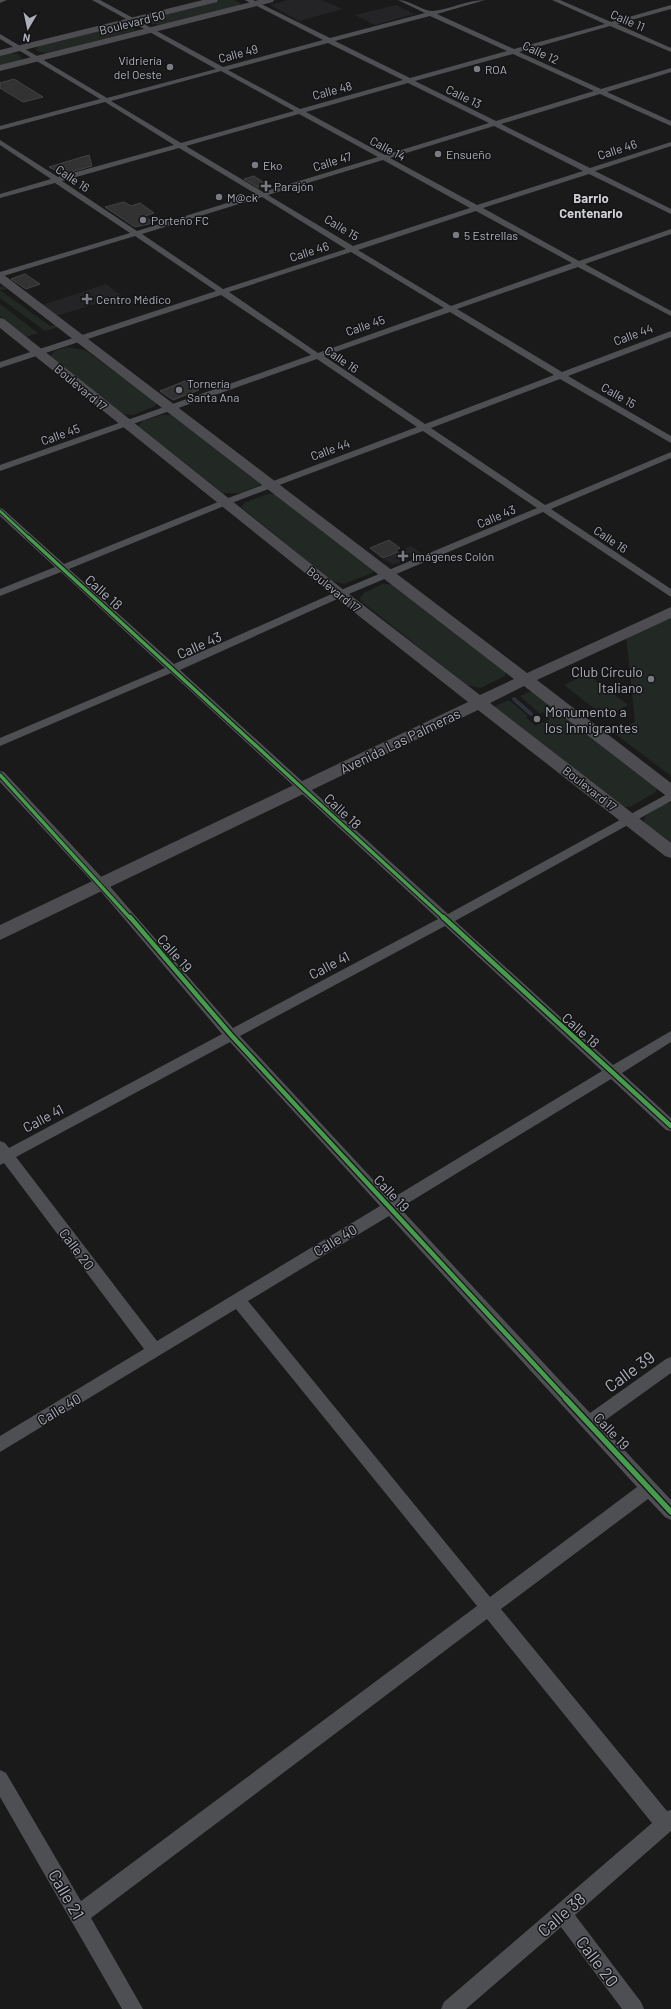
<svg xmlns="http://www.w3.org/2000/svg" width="671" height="2009" font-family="Barlow,sans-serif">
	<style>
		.built { fill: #242426 }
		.green { fill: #222924 }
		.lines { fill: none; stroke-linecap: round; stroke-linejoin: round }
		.stream { stroke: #2d333c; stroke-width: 4 }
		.building { fill: #323233; stroke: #434346 }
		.street { fill: #4e4f53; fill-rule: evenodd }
		.secondary { fill: #4d4d51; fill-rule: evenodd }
		.cycleway-far3-casing { stroke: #141416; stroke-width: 4 }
		.cycleway-far2-casing { stroke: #141416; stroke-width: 5.5 }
		.cycleway-far1-casing { stroke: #141416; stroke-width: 7 }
		.cycleway-casing { stroke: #141416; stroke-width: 8 }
		.cycleway-far3 { stroke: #469c4c; stroke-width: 2.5 }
		.cycleway-far2 { stroke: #469c4c; stroke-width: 3.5 }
		.cycleway-far1 { stroke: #469c4c; stroke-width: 4.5 }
		.cycleway { stroke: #469c4c; stroke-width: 5.5 }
		.poi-dot { fill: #797b82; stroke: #141416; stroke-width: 1.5 }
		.labels { text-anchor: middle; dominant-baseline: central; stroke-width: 3; stroke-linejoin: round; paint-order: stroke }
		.far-street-label { font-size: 12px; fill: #acafba; stroke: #141416 }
		.far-poi-label { font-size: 12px; fill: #acafba; stroke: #141416; text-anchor: start }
		.far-neighbourhood-label { font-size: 13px; font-weight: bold; fill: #cdced6; stroke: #141416 }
		.street-label { font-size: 14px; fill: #acafba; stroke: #141416 }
		.poi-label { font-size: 14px; fill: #acafba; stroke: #141416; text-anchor: end }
		.near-street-label { font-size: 17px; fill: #acafba; stroke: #141416 }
	</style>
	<rect width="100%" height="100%" fill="#1a1a1a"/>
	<!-- built -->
	<g class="built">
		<polygon points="288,0 322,0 343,9 299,21 270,5"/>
		<polygon points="396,5 414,14 375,25 355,15"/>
		<polygon points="106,284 122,296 56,316 42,305"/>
		<polygon points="411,546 421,553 393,565 384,559"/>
	</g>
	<!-- green -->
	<g class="green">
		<polygon points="221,0 234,0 240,3 239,6 162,25 153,24 147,21 151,18"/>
		<polygon points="120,26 131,26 136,30 50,53 39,52 36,49 37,47"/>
		<polygon points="9,53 17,54 22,58 17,62 0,67 0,54"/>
		<polygon points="2,286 7,289 0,290 50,326 56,325 59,327 45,331 0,298 0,287"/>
		<polygon points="0,304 38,333 26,337 0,316"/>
		<polygon points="66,347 85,350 155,401 156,403 155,406 133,415 122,414 49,357 55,351"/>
		<polygon points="162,415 171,415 261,482 260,485 241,493 223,493 138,426 144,420"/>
		<polygon points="268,494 275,494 374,570 372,573 344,584 332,581 241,507 246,502"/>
		<polygon points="383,584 396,585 506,669 505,676 480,688 467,685 361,601 360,598 364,593"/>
		<polygon points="671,615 671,776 613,732 635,722 626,636"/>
		<polygon points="587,674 628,705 605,717 564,685"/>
		<polygon points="532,691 657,788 656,792 630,807 623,807 493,707 509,700 528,716 526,717 535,726 550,719 543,712 540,714 520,696"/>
		<polygon points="666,803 671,803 671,847 643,823 645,816"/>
	</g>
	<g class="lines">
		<!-- stream -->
		<polyline class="stream" points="514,699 531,714"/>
	</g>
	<!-- building -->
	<g class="building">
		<polygon points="14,79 43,97 23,102 0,88 0,83"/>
		<polygon points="89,155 92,166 82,169 62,174 49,167"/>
		<polygon points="254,176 272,188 259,188 244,179"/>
		<polygon points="124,202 131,206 140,203 154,213 145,216 153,223 135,227 105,207"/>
		<polygon points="25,274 40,284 26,289 11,279"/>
		<polygon points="185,381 199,390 173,400 160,391"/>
		<polygon points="389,540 400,548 396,550 398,552 383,558 370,548"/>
	</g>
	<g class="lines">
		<!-- street -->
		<g class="street">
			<polygon points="0,0 7,0 0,3"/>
			<path d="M92,0h8l123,67 100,-27 -78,-40h8l77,38 95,-25 -27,-13c12,0 26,12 35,11 18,-2 34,-11 52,-11l-48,14 77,35 91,-25 -53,-24h8l51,22 60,-17v4l-54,15 54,24v4l-61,-26 -91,26 82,37 70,-21v4l-64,20 64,29v5l-71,-32 -99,30 89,44 81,-26v4l-76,25 76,38v5l-82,-40 -106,34 96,53 92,-32v5l-86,30 86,47v5l-93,-49 -121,42 105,63 109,-41v6l-103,39 103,60v7l-111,-64 -129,49 114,77 126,-53v6l-120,51 120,80v8l-128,-85 -199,84 -164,74 268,244 223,-122v9l-216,120 158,144 58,-34v11l-49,31 49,45v13l-5,-1 -55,-51 -211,129 190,205 76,-54 5,-2v16l-71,51 71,76v20l-6,-3 -17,-18 -147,110 166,202 4,-1v21l-96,84 66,87 3,7h-22l-61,-82 -95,82h-25l3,-7 208,-179 -165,-204 -396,299 52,91h-21l-122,-212v-27l6,3 75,128 396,-295 -241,-297 -236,143v-16l144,-87 -140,-186 -4,2v-24l5,2 4,5 213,-114 -124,-146 -98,-106v-11l4,1 102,110 127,146 205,-109 -267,-246 -171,73v-8l165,-70 -104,-96 -61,24v-7l55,-22 -55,-51v-8l3,1 61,55 159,-64 194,-73 -100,-68 -317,112v-6l311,-110 -90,-60 -221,73v-6l216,-71 -81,-55 -135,41v-5l130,-39 -75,-50 -55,15v-4l51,-15 -51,-34v-5l58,37 116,-32 -69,-43 -105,28v-4l100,-27 -100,-60v-5l107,64 109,-29zM430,16l77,35 -97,27 -75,-37zM328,43l75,37 -103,29 -72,-39zM513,54l81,37 -98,30 -81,-40zM221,71l73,40 -113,32 -70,-42zM408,83l81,40 -104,32 -79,-43zM299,114l79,43 -115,35 -77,-46zM494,126l89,45 -106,34 -87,-47zM179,148l77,46 -119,37 -75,-50zM383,160l87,48 -117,38 -85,-51zM262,197l84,52 -123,40 -81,-55zM476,211l96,52 -121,43 -93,-56zM351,252l93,56 -126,45 -89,-61zM450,312l104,63 -129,49 -101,-68zM423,431l114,77 -201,84 -162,72 -105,-95 160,-65zM445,926l157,145 -211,128 -151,-163zM230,1042l150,164 -223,135 -141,-184zM389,1216l248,271 -147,110 -242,-296z"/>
		</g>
		<!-- secondary -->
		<g class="secondary">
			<polygon points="203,0 218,0 217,2 0,56 0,50"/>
			<polygon points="259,0 274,0 273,2 0,71 0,65"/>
			<polygon points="0,273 4,275 527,673 671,607 671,618 537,680 671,783 671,797 665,795 524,686 490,703 671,843 671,858 665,856 478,710 0,940 0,925 468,702 335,597 0,328 0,318 4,319 345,591 480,695 514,679 0,283"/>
		</g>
		<defs>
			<polyline id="cycleway-far3" points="0,511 29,538"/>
			<g id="cycleway-far2">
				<polyline points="28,537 444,918"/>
				<polyline points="0,775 130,918"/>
			</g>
			<g id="cycleway-far1">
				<polyline points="130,917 231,1035 567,1400"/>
				<polyline points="443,917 671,1126"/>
			</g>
			<polyline id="cycleway" points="566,1399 671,1512"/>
		</defs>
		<!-- cycleway-far3 casing -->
		<use href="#cycleway-far3" class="cycleway-far3-casing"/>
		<!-- cycleway-far2 casing -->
		<use href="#cycleway-far2" class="cycleway-far2-casing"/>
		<!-- cycleway-far1 casing -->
		<use href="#cycleway-far1" class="cycleway-far1-casing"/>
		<!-- cycleway casing -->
		<use href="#cycleway" class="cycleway-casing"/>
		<!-- cycleway-far3 -->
		<use href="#cycleway-far3" class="cycleway-far3"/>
		<!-- cycleway-far2 -->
		<use href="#cycleway-far2" class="cycleway-far2"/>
		<!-- cycleway-far1 -->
		<use href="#cycleway-far1" class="cycleway-far1"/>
		<!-- cycleway -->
		<use href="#cycleway" class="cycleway"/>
	</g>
	<!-- markers -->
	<g class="poi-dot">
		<circle cx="170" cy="67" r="4"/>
		<circle cx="477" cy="69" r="4"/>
		<circle cx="438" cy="154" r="4"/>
		<circle cx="255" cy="165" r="4"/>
		<path d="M264 180h4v4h4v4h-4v4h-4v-4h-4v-4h4z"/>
		<circle cx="219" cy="197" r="4"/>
		<circle cx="143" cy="220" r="4"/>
		<circle cx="456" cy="235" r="4"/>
		<path d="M85 293h4v4h4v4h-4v4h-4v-4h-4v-4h4z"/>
		<circle cx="179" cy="390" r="4"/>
		<path d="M401 550h4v4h4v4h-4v4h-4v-4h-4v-4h4z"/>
		<circle cx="651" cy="679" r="4"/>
		<circle cx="537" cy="719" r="4"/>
	</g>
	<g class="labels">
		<!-- far-street labels -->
		<g class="far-street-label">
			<text transform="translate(628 20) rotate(23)">Calle 11</text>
			<text transform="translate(132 22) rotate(-14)">Boulevard 50</text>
			<text transform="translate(541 52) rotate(25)">Calle 12</text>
			<text transform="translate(238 53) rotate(-15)">Calle 49</text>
			<text transform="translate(332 90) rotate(-15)">Calle 48</text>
			<text transform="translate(464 96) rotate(26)">Calle 13</text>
			<text transform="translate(388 148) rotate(28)">Calle 14</text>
			<text transform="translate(617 149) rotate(-18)">Calle 46</text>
			<text transform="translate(332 161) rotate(-17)">Calle 47</text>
			<text transform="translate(73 178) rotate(34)">Calle 16</text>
			<text transform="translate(342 227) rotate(31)">Calle 15</text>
			<text transform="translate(309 251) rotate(-18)">Calle 46</text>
			<text transform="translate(365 325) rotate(-19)">Calle 45</text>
			<text transform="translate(633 334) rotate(-20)">Calle 44</text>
			<text transform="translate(342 359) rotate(34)">Calle 16</text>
			<text transform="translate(81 387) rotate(40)">Boulevard 17</text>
			<text transform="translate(619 395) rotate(30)">Calle 15</text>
			<text transform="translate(60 434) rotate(-20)">Calle 45</text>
			<text transform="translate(330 449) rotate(-20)">Calle 44</text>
			<text transform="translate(496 516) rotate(-23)">Calle 43</text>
			<text transform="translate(611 539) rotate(34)">Calle 16</text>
			<text transform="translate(334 589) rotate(39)">Boulevard 17</text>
			<text transform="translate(590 788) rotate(38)">Boulevard 17</text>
		</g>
		<!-- far-poi labels -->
		<g class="far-poi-label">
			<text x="162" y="60" text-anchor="end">Vidriería<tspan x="162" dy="14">del Oeste</tspan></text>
			<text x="485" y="69">ROA</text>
			<text x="446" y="154">Ensueño</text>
			<text x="263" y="165">Eko</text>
			<text x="274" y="186">Parajón</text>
			<text x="227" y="197">M@ck</text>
			<text x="151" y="220">Porteño FC</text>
			<text x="464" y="235">5 Estrellas</text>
			<text x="96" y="299">Centro Médico</text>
			<text x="187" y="383">Tornería<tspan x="187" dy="14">Santa Ana</tspan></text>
			<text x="412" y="556">Imágenes Colón</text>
		</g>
		<!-- far-neighbourhood labels -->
		<g class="far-neighbourhood-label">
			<text x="591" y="198">Barrio<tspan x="591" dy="15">Centenario</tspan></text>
		</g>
		<!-- street labels -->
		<g class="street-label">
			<text transform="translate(104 592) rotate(42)">Calle 18</text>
			<text transform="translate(199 645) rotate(-24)">Calle 43</text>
			<text transform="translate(400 741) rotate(-26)">Avenida Las Palmeras</text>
			<text transform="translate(343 811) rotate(43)">Calle 18</text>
			<text transform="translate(175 953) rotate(49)">Calle 19</text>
			<text transform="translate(329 965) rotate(-28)">Calle 41</text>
			<text transform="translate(581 1030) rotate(42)">Calle 18</text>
			<text transform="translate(43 1118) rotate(-28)">Calle 41</text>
			<text transform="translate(392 1193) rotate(47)">Calle 19</text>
			<text transform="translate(335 1240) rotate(-31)">Calle 40</text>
			<text transform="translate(77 1249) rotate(53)">Calle 20</text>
			<text transform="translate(59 1409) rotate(-31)">Calle 40</text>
			<text transform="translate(612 1431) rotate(47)">Calle 19</text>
		</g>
		<!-- poi labels -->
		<g class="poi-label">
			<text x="643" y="671">Club Círculo<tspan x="643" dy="16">Italiano</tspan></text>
			<text x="545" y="711" text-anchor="start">Monumento a<tspan x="545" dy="16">los Inmigrantes</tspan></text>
		</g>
		<!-- near-street labels -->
		<g class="near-street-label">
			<text transform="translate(629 1371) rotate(-36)">Calle 39</text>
			<text transform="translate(67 1894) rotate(60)">Calle 21</text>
			<text transform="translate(561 1914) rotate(-41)">Calle 38</text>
			<text transform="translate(598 1961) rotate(53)">Calle 20</text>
		</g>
	</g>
	<!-- north arrow -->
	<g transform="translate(28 28) rotate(189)" stroke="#141416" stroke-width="3" paint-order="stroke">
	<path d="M0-3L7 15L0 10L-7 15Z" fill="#acafba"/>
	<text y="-6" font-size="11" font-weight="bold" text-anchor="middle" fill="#acafba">N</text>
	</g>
</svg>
